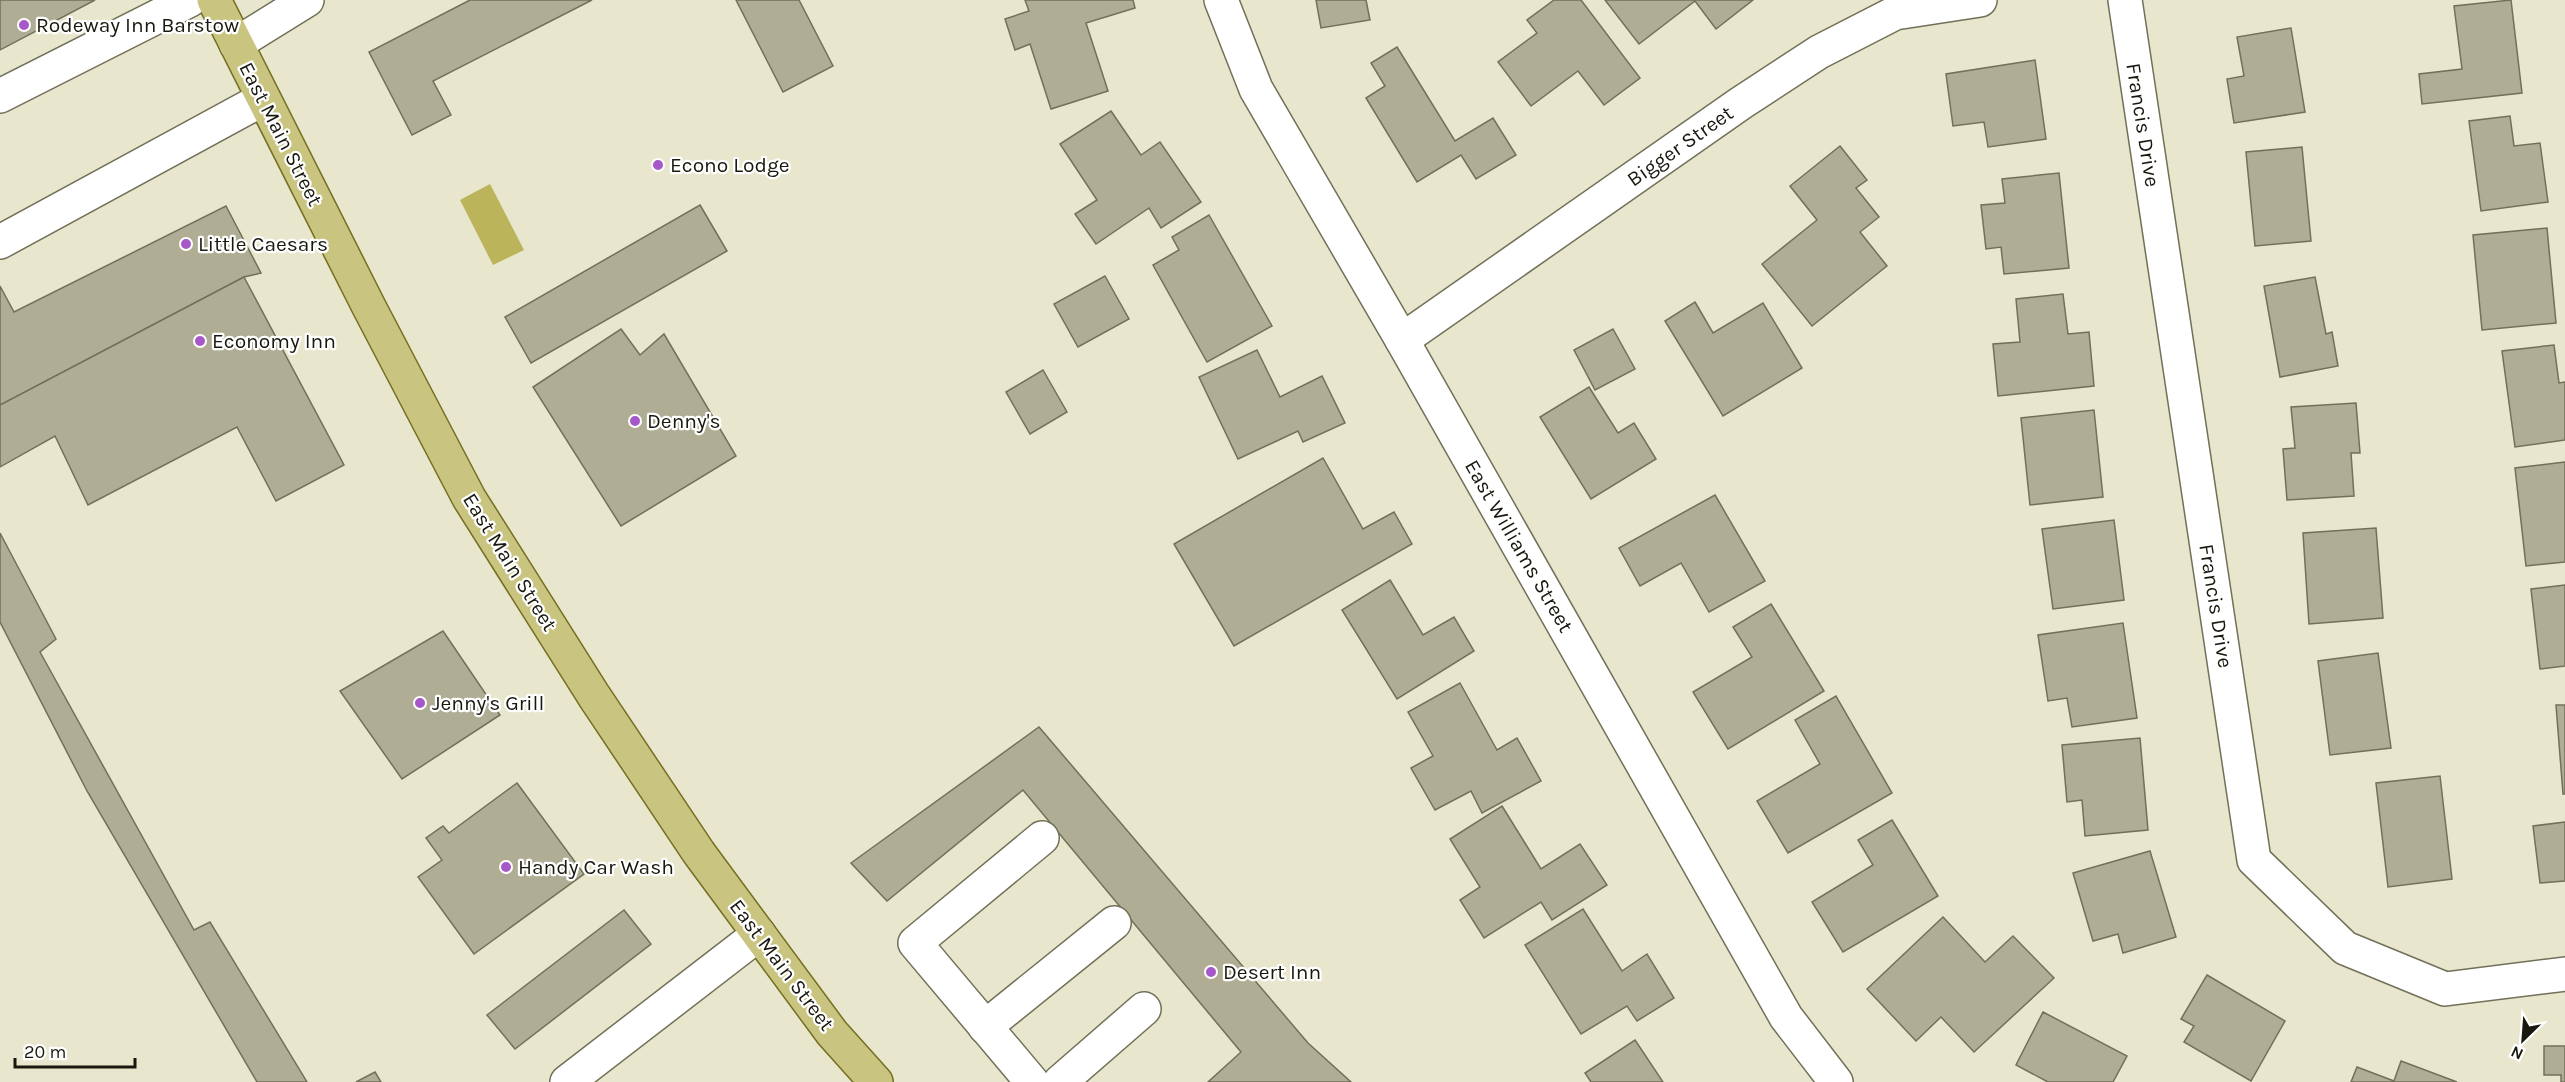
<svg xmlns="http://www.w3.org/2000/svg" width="2565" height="1082" font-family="Karla,sans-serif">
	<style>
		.water { fill: #bbb45a }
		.building { fill: #afae95; stroke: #717058; stroke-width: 1.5 }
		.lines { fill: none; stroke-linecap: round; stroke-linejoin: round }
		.minor-casing { stroke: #717058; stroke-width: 36 }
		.major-casing { stroke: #746e21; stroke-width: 36 }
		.minor { stroke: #fff; stroke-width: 33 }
		.major { stroke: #c9c480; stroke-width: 33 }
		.poi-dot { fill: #a657c8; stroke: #fff; stroke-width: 2 }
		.labels { text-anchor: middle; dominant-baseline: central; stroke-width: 4.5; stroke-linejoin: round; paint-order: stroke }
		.poi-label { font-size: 21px; fill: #18180e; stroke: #fff; text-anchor: start }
		.street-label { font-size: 21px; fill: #18180e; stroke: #fff }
	</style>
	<rect width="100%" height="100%" fill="#e8e6cc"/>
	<!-- water -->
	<polygon class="water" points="490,184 524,250 493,265 460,200"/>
	<!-- building -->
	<g class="building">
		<polygon points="0,0 95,0 0,50"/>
		<polygon points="470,0 592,0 433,81 451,115 412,135 369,52"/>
		<polygon points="736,0 799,0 833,66 783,92"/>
		<polygon points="1025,0 1133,0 1135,8 1086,23 1108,91 1051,109 1030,44 1015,50 1005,19 1029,11"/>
		<polygon points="1316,0 1366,0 1370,20 1321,28"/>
		<polygon points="1554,0 1581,0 1640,78 1604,105 1578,71 1531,106 1498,62 1537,33 1527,20"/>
		<polygon points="1605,0 1753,0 1716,29 1695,1 1639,44"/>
		<polygon points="2511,0 2522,93 2422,104 2419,74 2462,69 2454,6"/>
		<polygon points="2291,28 2305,112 2234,123 2227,79 2244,76 2237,37"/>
		<polygon points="1397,47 1455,141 1493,118 1516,155 1476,179 1461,155 1417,182 1366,98 1385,86 1371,63"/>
		<polygon points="2035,60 2046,139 1988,147 1984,122 1953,126 1946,74"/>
		<polygon points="1111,111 1141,155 1160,142 1201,202 1161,228 1149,208 1096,244 1075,214 1097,200 1060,144"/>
		<polygon points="2510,116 2514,146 2540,143 2548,202 2481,211 2469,121"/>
		<polygon points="1840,146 1867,180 1856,188 1879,217 1860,232 1887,266 1812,326 1762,264 1817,220 1790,186"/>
		<polygon points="2302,147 2311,241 2255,246 2246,152"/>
		<polygon points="2059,173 2069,268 2004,274 2001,247 1986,249 1981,205 2005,203 2002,179"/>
		<polygon points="700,205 727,251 531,363 505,317"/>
		<polygon points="226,206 261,273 244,277 0,405 0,286 14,312"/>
		<polygon points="1209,215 1272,326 1207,362 1153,265 1179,250 1172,237"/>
		<polygon points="2547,228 2556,323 2482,330 2473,235"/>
		<polygon points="1105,276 1129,319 1078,347 1054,304"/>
		<polygon points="244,277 344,465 276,501 237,427 88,505 55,436 0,467 0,405"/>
		<polygon points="2315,277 2326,334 2332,332 2338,366 2280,377 2264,286"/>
		<polygon points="2063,294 2068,334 2089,332 2094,386 1998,396 1993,344 2020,342 2016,299"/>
		<polygon points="1695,302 1713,333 1763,303 1802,368 1723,416 1665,321"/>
		<polygon points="621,329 640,355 664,334 736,456 621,526 533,387"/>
		<polygon points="1613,329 1635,369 1595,390 1574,350"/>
		<polygon points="2554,345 2559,383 2565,382 2565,440 2515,447 2502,351"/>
		<polygon points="1257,350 1280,397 1322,376 1345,423 1303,442 1298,431 1238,459 1199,377"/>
		<polygon points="1043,370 1067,412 1030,434 1006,392"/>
		<polygon points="1589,387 1618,433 1634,423 1656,459 1591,499 1540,417"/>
		<polygon points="2356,403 2360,453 2351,453 2354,496 2287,500 2283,449 2295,448 2291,407"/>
		<polygon points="2094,410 2103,497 2030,505 2021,418"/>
		<polygon points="1323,458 1363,529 1394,512 1412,544 1234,646 1174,544"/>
		<polygon points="2565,462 2565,562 2526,566 2515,468"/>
		<polygon points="1715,495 1765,581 1709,612 1681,563 1640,586 1619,548"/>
		<polygon points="2114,520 2124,600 2053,609 2042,529"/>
		<polygon points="2376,528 2383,618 2309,624 2303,533"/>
		<polygon points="0,533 56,639 40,652 194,930 210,922 307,1082 257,1082 87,791 0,622"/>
		<polygon points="1390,580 1423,635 1454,617 1474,651 1397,699 1342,610"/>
		<polygon points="2565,585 2565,666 2540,669 2531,589"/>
		<polygon points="1771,604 1824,691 1728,749 1693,692 1752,657 1733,627"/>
		<polygon points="2123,623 2137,718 2072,727 2067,698 2048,701 2038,635"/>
		<polygon points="443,631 500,715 402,779 340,691"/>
		<polygon points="2378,653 2391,748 2330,755 2318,661"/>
		<polygon points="1460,683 1497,750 1517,738 1541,781 1482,813 1471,791 1435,810 1411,768 1433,756 1408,712"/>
		<polygon points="1836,696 1892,793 1788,853 1757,801 1820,764 1795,720"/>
		<polygon points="2556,705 2565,705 2565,794 2563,794"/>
		<polygon points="1039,727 1308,1043 1351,1082 1208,1082 1241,1052 1023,790 887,901 851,863"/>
		<polygon points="2140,738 2148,830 2085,836 2082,800 2067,802 2062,745"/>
		<polygon points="2440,776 2452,879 2388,887 2376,783"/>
		<polygon points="517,783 584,874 474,954 418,877 442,860 426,838 443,826 449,833"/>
		<polygon points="1502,806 1541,869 1580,844 1607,885 1552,920 1541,902 1484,938 1460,900 1480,887 1450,839"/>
		<polygon points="1892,820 1938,896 1843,952 1812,902 1873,865 1858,840"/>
		<polygon points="2565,822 2565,881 2540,883 2533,826"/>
		<polygon points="2150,851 2176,937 2123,953 2118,934 2093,941 2073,873"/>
		<polygon points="1583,909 1622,971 1647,954 1674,998 1637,1021 1627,1006 1581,1034 1525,945"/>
		<polygon points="624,910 651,944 515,1049 487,1015"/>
		<polygon points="1943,917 1985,962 2013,936 2054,978 1974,1052 1941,1017 1916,1041 1867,989"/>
		<polygon points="2207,975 2285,1021 2251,1081 2184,1042 2194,1026 2181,1019"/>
		<polygon points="2043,1012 2127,1056 2113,1082 2048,1082 2016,1065"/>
		<polygon points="1635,1040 1663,1082 1591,1082 1585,1073"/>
		<polygon points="2544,1046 2565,1046 2565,1082 2561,1082 2561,1075 2544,1075"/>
		<polygon points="2401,1061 2457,1082 2351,1082 2357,1067 2394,1081"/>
		<polygon points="375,1072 381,1082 356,1082"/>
	</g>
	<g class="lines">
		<defs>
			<g id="minor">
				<polyline points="1221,0 1256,89 1402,340 1786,1017 1836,1082"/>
				<polyline points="2125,0 2254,860 2345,948 2445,989 2565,974"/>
				<polyline points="236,44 307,0"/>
				<polyline points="0,96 190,0"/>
				<polyline points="0,242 263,99"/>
				<polyline points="1402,340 1741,103 1819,52 1895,13 1980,0"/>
				<polyline points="985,1027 1114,923"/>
				<polyline points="567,1082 759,934"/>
				<polyline points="1032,1082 915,943 1042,838"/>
				<polyline points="1060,1082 1144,1009"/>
			</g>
			<polyline id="major" points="214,0 369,307 469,498 594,696 699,853 832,1033 876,1082"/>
		</defs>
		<!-- minor casing -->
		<use href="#minor" class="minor-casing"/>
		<!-- major casing -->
		<use href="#major" class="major-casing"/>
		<!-- minor -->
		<use href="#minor" class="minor"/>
		<!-- major -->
		<use href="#major" class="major"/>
	</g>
	<!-- markers -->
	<g class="poi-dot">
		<circle cx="24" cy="25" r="6"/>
		<circle cx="658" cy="165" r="6"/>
		<circle cx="186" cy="244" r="6"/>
		<circle cx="200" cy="341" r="6"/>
		<circle cx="635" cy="421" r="6"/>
		<circle cx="420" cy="703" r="6"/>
		<circle cx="506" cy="867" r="6"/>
		<circle cx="1211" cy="972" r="6"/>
	</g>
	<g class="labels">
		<!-- poi labels -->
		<g class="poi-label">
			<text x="36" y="25">Rodeway Inn Barstow</text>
			<text x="670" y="165">Econo Lodge</text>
			<text x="198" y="244">Little Caesars</text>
			<text x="212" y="341">Economy Inn</text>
			<text x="647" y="421">Denny's</text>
			<text x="432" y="703">Jenny's Grill</text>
			<text x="518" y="867">Handy Car Wash</text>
			<text x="1223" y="972">Desert Inn</text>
		</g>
		<!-- street labels -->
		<g class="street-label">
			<text transform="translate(2143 125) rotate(81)">Francis Drive</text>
			<text transform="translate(281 134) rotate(63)">East Main Street</text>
			<text transform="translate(1680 146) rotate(-35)">Bigger Street</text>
			<text transform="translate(1519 546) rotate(60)">East Williams Street</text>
			<text transform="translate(510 562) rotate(58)">East Main Street</text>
			<text transform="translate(2216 606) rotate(81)">Francis Drive</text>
			<text transform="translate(782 965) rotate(53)">East Main Street</text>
		</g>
	</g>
	<!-- north arrow -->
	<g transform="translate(2523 1040) rotate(205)" stroke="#ffffff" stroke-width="4.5" paint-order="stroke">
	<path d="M0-4.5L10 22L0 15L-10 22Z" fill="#18180e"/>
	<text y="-9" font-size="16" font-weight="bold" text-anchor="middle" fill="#18180e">N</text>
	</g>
	<!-- scale -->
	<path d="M15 1058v9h120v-9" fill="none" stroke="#18180e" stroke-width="3"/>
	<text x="24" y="1058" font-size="18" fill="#18180e" stroke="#ffffff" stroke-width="4.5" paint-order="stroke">20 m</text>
</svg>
